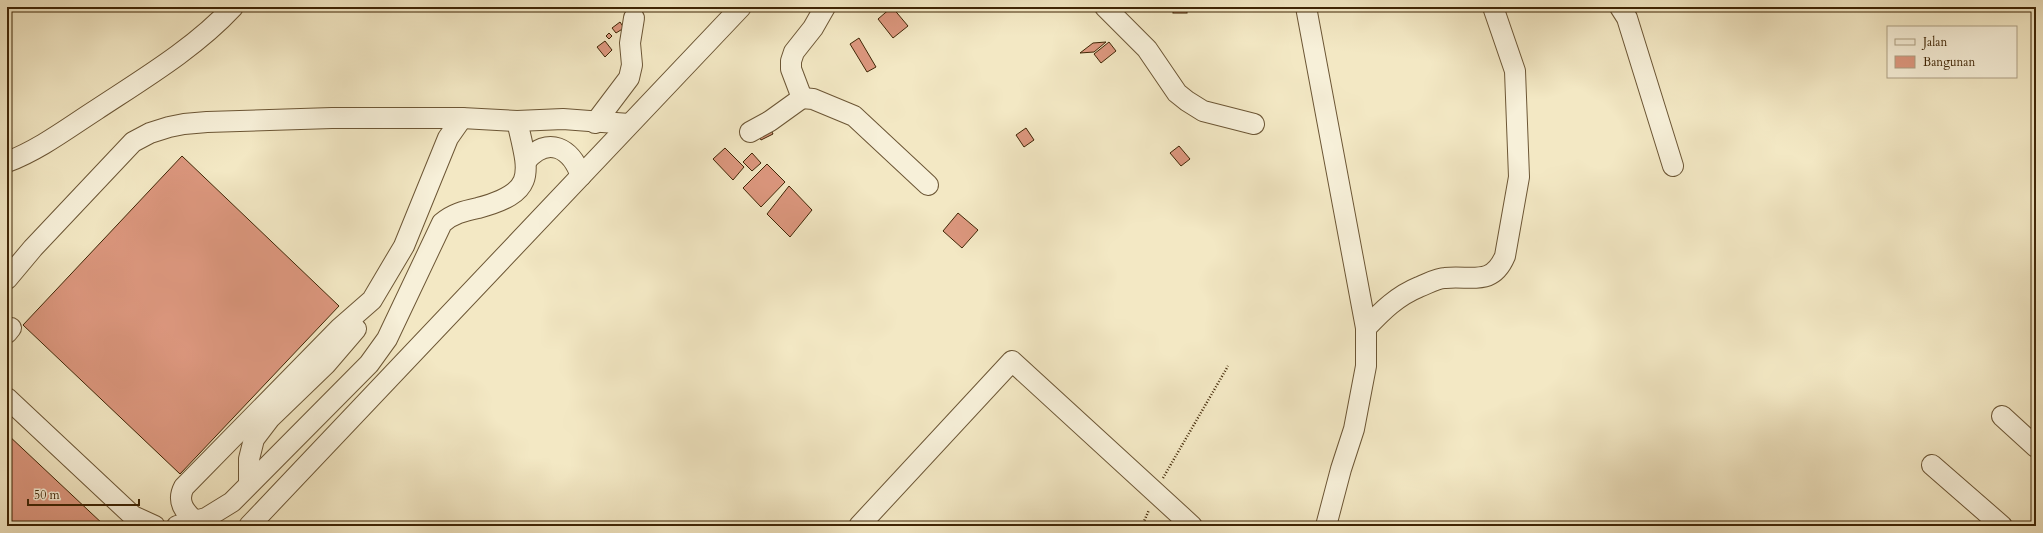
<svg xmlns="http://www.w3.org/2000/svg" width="2043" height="533" font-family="Cardo,serif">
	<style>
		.building { fill: #dc977e; stroke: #3f2505 }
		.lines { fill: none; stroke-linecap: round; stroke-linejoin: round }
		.minor-casing { stroke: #6c5635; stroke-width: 22 }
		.path { stroke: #3f2505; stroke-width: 2.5; stroke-dasharray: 1 2; stroke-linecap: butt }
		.minor { stroke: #f7f0d9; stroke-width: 20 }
	</style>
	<rect width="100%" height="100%" fill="#f3e8c4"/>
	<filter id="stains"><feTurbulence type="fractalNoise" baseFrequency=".005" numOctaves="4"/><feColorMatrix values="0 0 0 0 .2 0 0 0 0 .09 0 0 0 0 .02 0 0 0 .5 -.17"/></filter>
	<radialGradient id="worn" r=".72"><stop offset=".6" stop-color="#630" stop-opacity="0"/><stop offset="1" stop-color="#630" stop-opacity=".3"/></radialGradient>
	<!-- building -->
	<g class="building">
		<polygon points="892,7 908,26 893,38 878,19"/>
		<rect x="1173" y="7" width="14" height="6"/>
		<polygon points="620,22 624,28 616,33 612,28"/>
		<polygon points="609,33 612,36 609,39 606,36"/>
		<polygon points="859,38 876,67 867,72 850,44"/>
		<polygon points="605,41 612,50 605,57 597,47"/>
		<polygon points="1106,42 1094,52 1080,53 1093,43"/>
		<polygon points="1109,42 1116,51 1101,63 1094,54"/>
		<polygon points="770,128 773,134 761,140 758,134"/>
		<polygon points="1026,128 1034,140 1024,147 1016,135"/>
		<polygon points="1179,146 1190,159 1181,166 1170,153"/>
		<polygon points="725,148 744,167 733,180 713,159"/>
		<polygon points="752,153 761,163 752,171 743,162"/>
		<polygon points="182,156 339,306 180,474 23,325"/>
		<polygon points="767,164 785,182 761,207 743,188"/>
		<polygon points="789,186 812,210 790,237 767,214"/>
		<polygon points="958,213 978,230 962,248 943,231"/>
		<polygon points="7,434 105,526 7,526"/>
	</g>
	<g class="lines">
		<defs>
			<g id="minor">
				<polyline points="1105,7 1147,49 1177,93 1187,101 1203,111 1254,124"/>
				<polyline points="1306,7 1366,328 1366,366 1354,429 1341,469 1326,526"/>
				<polyline points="1620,7 1627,18 1673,166"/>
				<polyline points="802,98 813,99 854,116 928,185"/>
				<polyline points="595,123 629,78 632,65 630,43 634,18"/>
				<polyline points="750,132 770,121 802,98 791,69 791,61 794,52 813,28 825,7"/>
				<path d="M526,161c22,-26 45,-13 55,15"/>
				<path d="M7,162c32,-12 61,-34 89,-52 47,-31 99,-62 137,-103"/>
				<polyline points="7,279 33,248 133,142 150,133 169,127 184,124 207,122 332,118 462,118 517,121 563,119 629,124"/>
				<path d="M1366,328c16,-17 31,-32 53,-41 8,-3 18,-9 26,-9 26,-3 47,9 60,-22l14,-79 -4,-106 -22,-64"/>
				<polyline points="7,333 11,328"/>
				<polyline points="7,398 133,516 155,526"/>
				<polyline points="2002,416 2036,447"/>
				<polyline points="1932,465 2002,526"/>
				<polyline points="249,484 249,459 254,439 270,418 326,364 356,329"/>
				<path d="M196,522c-11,-10 -20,-20 -12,-35l156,-159 32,-28 32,-54 44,-108 14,-20"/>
				<path d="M177,526l29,-8 26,-16 137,-138 18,-25 55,-116c10,-9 22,-12 36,-15 60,-16 51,-35 39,-87"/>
				<polyline points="249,526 741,7"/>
				<polyline points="859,526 1012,361 1192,526"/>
			</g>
		</defs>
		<!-- minor casing -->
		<use href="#minor" class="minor-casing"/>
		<!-- path -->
		<g class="path">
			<polyline points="1163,478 1228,366"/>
			<polyline points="1142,526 1149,510"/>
		</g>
		<!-- minor -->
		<use href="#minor" class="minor"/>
	</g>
	<!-- margin -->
	<rect width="2043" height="533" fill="none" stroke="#f3e8c4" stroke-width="24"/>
	<rect x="8" y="8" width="2027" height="517" fill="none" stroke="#3f2505" stroke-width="2"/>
	<rect x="12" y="12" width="2019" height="509" fill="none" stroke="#3f2505"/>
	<!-- legend -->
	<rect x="1887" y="26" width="130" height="52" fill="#f7f0d9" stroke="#ad9f84"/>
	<rect x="1895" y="39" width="20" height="6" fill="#f7f0d9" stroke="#ad9f84"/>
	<text x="1923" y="46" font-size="12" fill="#3f2505">Jalan</text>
	<rect x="1895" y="56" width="20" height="12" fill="#dc977e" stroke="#ad9f84"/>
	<text x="1923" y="66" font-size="12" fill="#3f2505">Bangunan</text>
	<!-- scale -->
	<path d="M28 499v6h111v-6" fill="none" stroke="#3f2505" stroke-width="2"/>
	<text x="34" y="499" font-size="12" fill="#3f2505" stroke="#f7f0d9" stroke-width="3" paint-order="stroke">50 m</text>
	<rect width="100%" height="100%" filter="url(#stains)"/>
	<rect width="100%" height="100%" fill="url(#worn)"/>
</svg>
